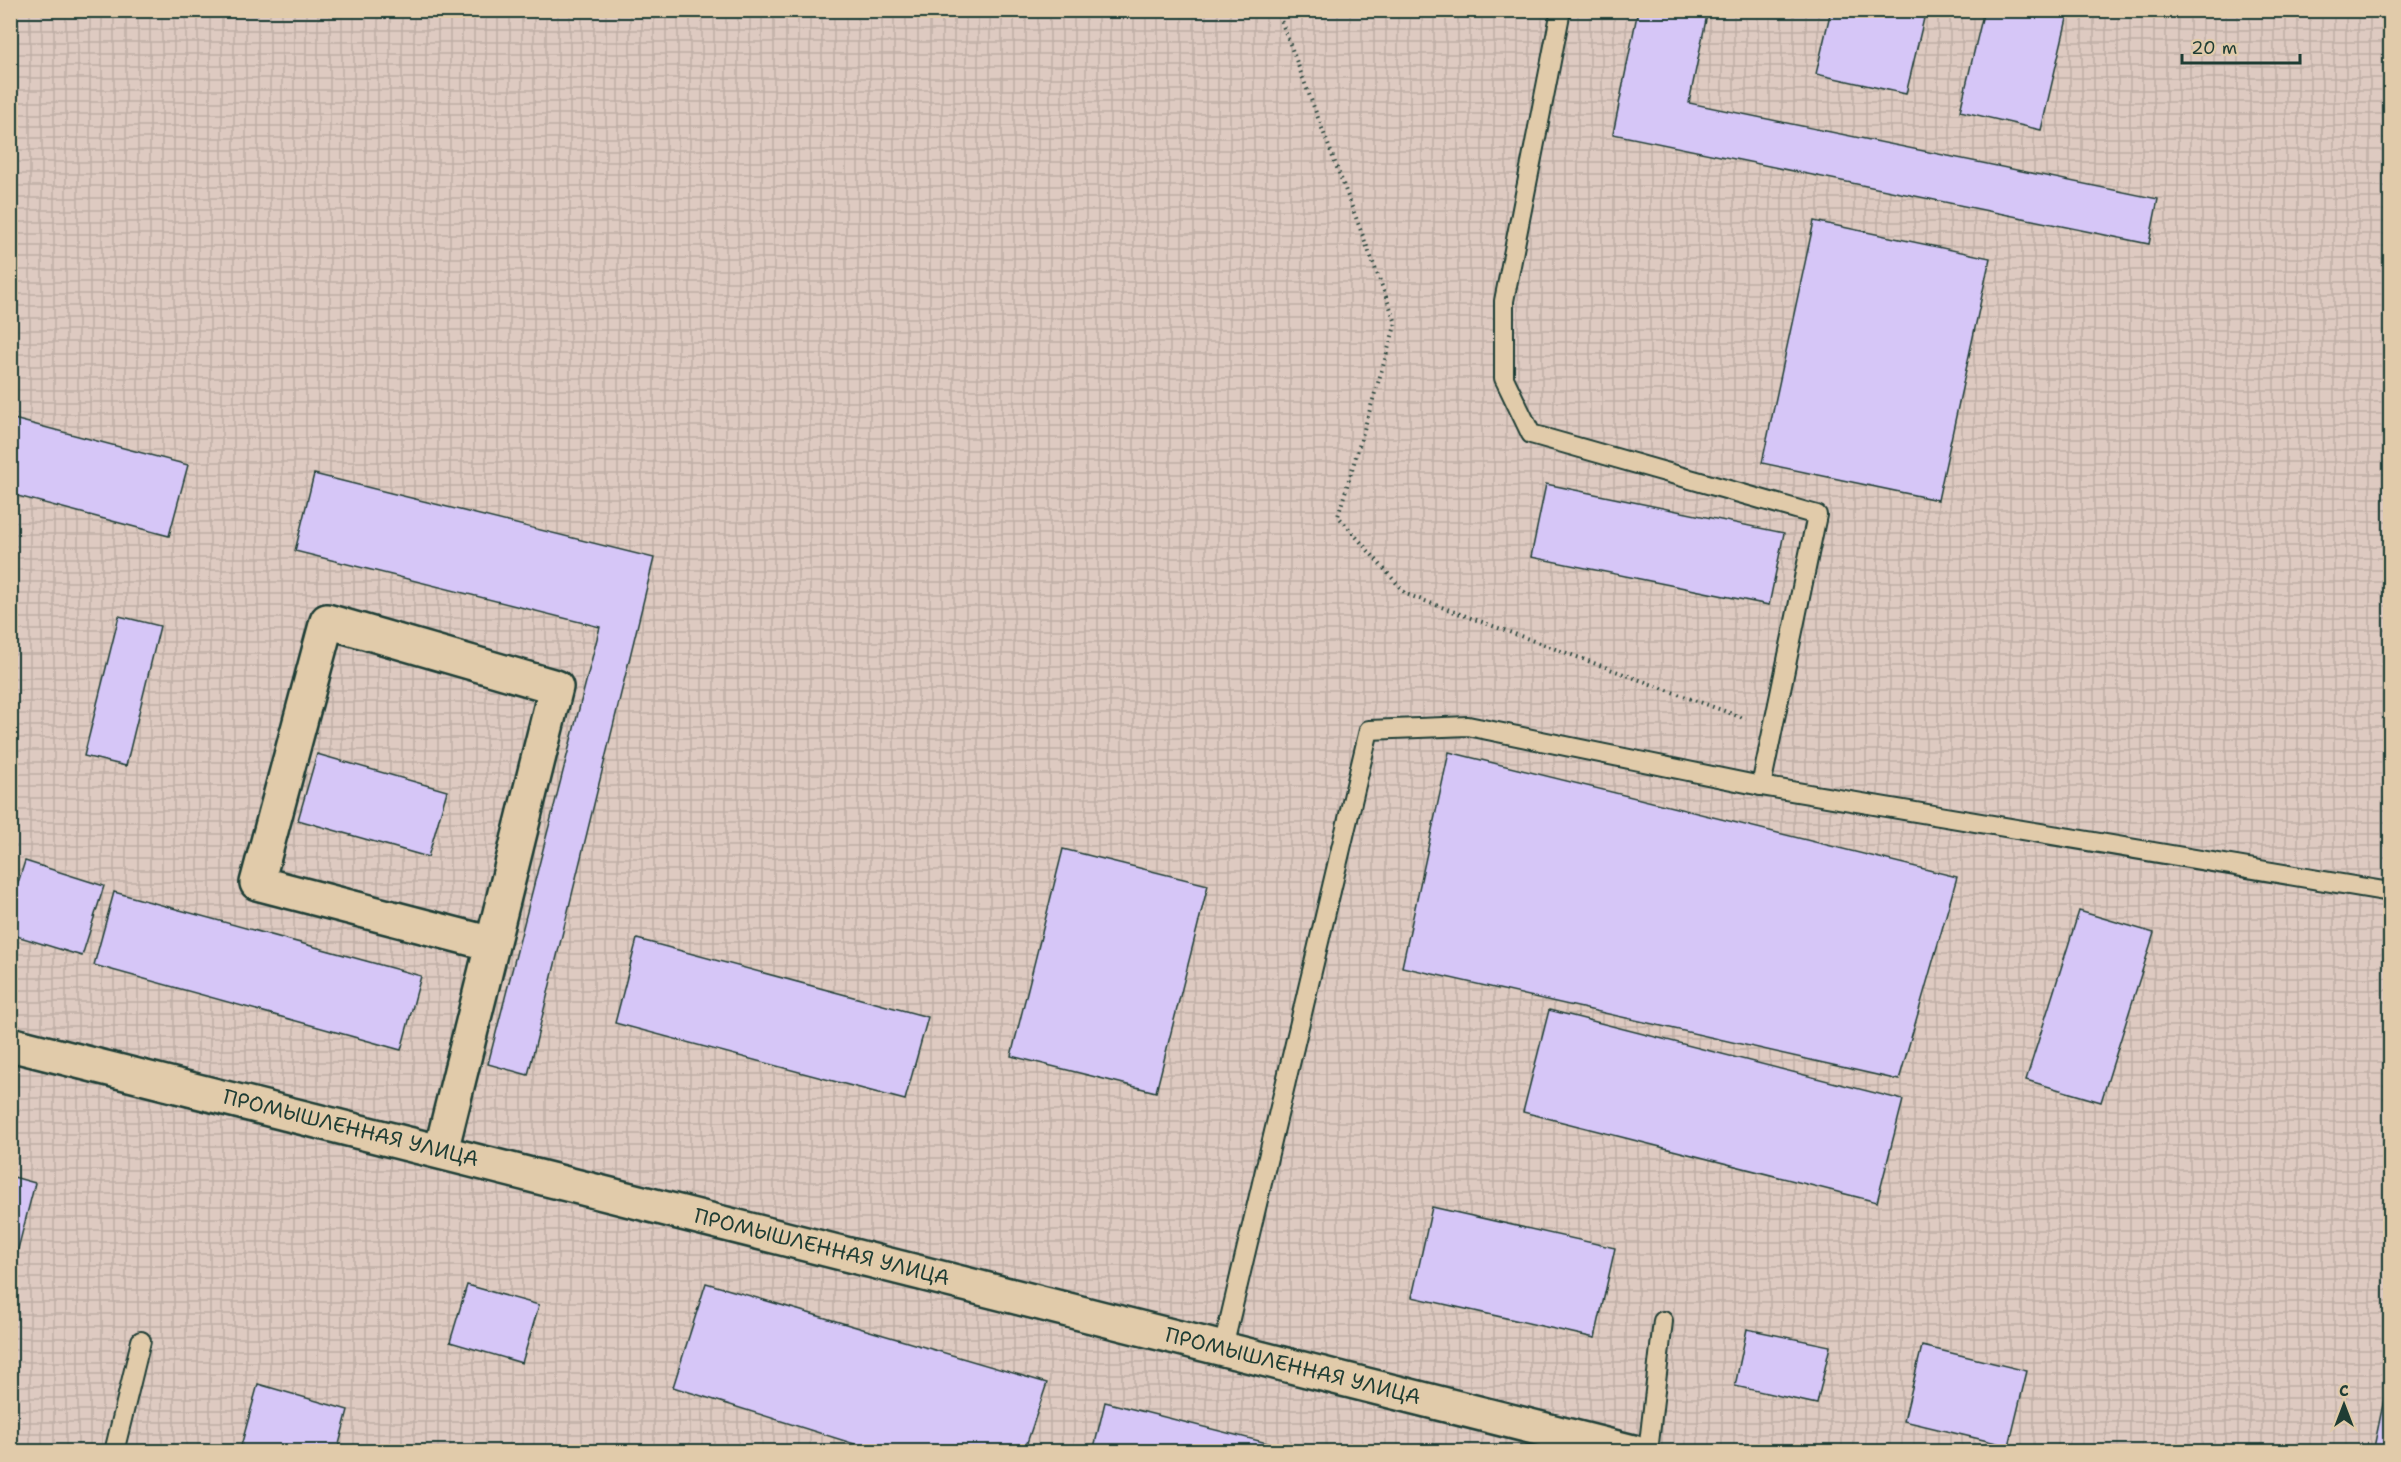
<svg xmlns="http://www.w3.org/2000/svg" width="2401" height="1462" font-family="'Shantell Sans',sans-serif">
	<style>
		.industrial { fill: url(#industrial-grid) }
		.building { fill: #d6c6f7; stroke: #1f3d34; stroke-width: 1.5 }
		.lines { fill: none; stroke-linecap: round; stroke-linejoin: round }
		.service-casing { stroke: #1f3d34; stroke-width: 22 }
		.minor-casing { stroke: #1f3d34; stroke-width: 38 }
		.path { stroke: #1f3d34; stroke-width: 4; stroke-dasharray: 1.5 4.5; stroke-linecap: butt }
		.service { stroke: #e1cbaa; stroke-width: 18 }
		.minor { stroke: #e1cbaa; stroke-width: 33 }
		.labels { text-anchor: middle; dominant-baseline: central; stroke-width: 5; stroke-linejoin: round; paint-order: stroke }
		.street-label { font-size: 21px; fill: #1f3d34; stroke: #e1cbaa }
	</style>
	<defs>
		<pattern id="industrial-grid" width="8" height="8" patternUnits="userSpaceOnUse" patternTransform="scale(1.5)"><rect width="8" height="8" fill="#decac1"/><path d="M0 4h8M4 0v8" fill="none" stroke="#beaea6"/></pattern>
	</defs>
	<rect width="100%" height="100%" fill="#e1cbaa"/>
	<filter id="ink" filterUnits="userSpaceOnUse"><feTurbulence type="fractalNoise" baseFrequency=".0167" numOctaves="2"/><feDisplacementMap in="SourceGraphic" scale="12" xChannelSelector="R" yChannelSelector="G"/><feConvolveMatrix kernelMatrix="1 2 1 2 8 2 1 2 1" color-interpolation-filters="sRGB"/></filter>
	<g filter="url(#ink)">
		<!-- industrial -->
		<polygon class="industrial" points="10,11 2390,11 2390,1451 11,1451"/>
		<!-- building -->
		<g class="building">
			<polygon points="1638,10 1708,10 1689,103 2158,199 2149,244 1613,134"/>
			<polygon points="1831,10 1926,10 1906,94 1816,74"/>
			<polygon points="1984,10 2069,10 2041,130 1960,111"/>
			<polygon points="10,24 18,25 10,64"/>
			<polygon points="1814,221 1990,258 1938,500 1762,463"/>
			<polygon points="10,418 188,465 169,536 10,494"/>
			<polygon points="314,474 654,558 528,1075 488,1064 600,627 295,551"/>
			<polygon points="1546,484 1784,533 1769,605 1531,557"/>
			<polygon points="119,616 160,626 126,766 84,756"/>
			<polygon points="1449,752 1957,877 1899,1080 1402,967"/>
			<polygon points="317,754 447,791 428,857 298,820"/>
			<polygon points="1063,849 1208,885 1156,1092 1011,1056"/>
			<polygon points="25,861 104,886 82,956 10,934 10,908"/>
			<polygon points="114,892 421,976 401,1050 94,965"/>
			<polygon points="2079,911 2154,933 2101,1102 2026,1080"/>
			<polygon points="637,939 928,1017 905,1100 615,1023"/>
			<polygon points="1549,1010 1903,1100 1877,1202 1523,1112"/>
			<polygon points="10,1176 35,1183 10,1280"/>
			<polygon points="1432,1207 1615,1248 1595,1338 1412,1297"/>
			<polygon points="706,1283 1047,1383 1024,1452 880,1452 673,1387"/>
			<polygon points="467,1285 539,1305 522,1363 450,1342"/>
			<polygon points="1747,1329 1830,1346 1817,1404 1735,1386"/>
			<polygon points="1922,1346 2027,1371 2009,1446 1904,1421"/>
			<polygon points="258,1384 348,1410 337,1452 259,1452 241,1446"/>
			<polygon points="2386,1390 2390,1391 2390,1452 2373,1452"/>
			<polygon points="1105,1402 1303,1452 1093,1452"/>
		</g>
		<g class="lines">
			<defs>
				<g id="service">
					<polyline points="1761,786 2390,892"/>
					<polyline points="1223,1348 1369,730 1468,726 1761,786 1817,515 1531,434 1504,378 1504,301 1561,10"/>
					<polyline points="114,1452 141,1341"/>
					<polyline points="1648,1452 1663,1321"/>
				</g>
				<g id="minor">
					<polyline points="10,1044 1633,1452"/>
					<polyline points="441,1151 556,687 327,621 257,883 492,944"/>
				</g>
			</defs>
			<!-- service casing -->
			<use href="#service" class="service-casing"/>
			<!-- minor casing -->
			<use href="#minor" class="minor-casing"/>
			<!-- path -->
			<polyline class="path" points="1277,10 1396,323 1338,516 1406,594 1746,719"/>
			<!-- service -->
			<use href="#service" class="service"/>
			<!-- minor -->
			<use href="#minor" class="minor"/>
		</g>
	</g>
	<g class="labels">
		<!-- street labels -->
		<g class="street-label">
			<text transform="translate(351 1128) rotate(14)">ПРОМЫШЛЕННАЯ УЛИЦА</text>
			<text transform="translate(822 1247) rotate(14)">ПРОМЫШЛЕННАЯ УЛИЦА</text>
			<text transform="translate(1293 1366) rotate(14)">ПРОМЫШЛЕННАЯ УЛИЦА</text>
		</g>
	</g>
	<!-- margin -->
	<rect width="2401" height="1462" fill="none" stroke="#e1cbaa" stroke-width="36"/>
	<rect x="18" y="18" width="2365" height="1426" fill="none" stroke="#1f3d34" stroke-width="2" filter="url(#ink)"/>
	<!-- north arrow -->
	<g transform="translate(2344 1405)" stroke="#e1cbaa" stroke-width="4.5" paint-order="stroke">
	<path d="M0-4.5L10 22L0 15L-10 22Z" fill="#1f3d34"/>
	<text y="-9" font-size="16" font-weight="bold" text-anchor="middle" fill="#1f3d34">С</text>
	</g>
	<!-- scale -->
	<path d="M2182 54v9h118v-9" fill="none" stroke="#1f3d34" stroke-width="3"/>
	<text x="2191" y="54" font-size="18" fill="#1f3d34" stroke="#e1cbaa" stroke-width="4.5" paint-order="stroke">20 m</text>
</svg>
